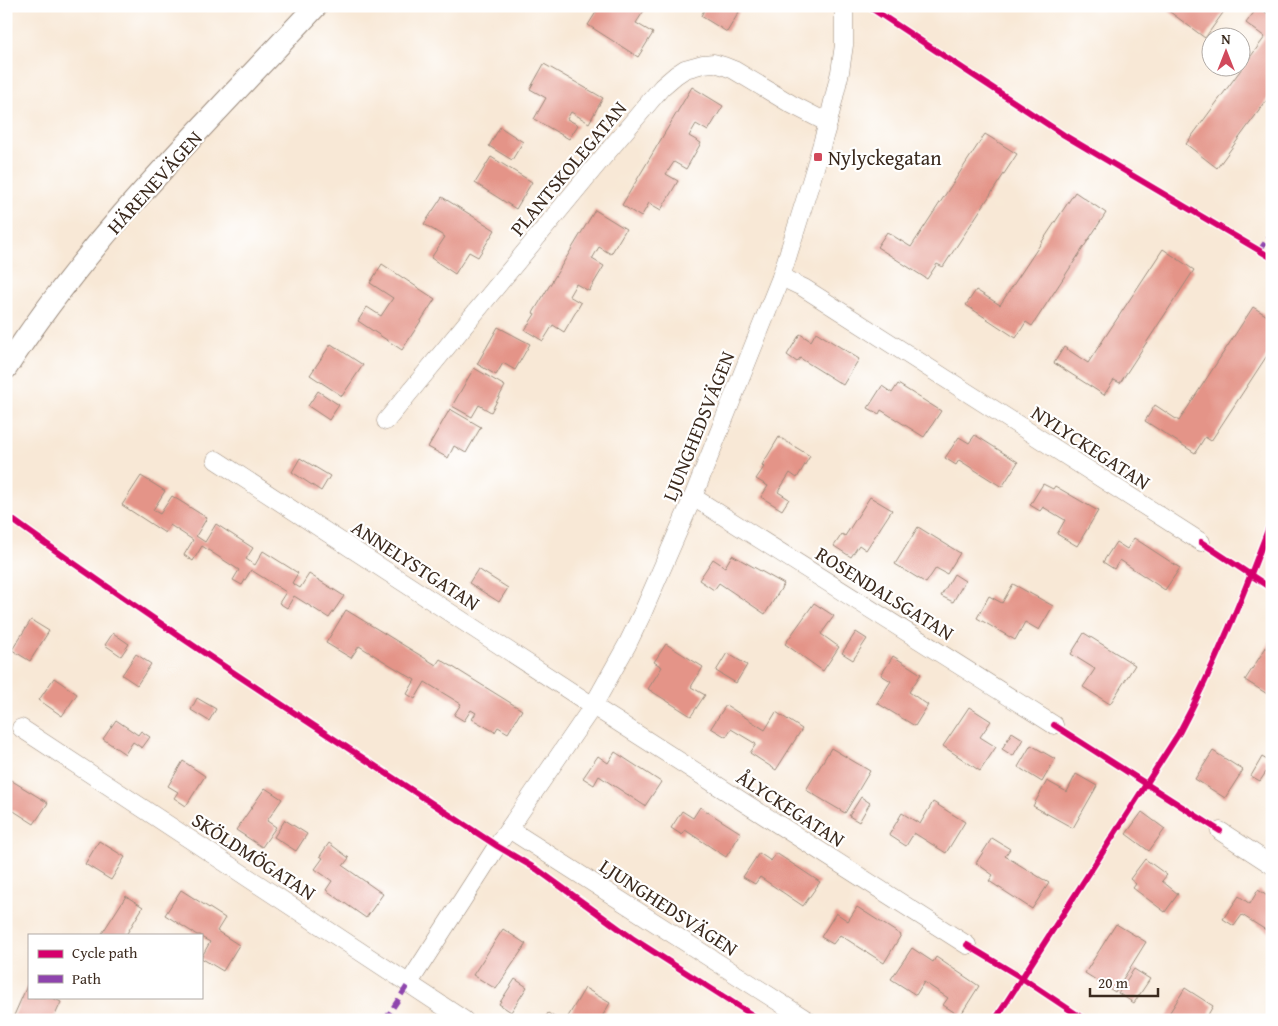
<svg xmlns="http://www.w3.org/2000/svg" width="1278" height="1026" font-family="'Gentium Book Plus',serif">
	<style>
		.building { fill: #e49488 }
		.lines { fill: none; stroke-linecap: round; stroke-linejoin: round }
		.minor-casing { stroke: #9a897a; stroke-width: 19 }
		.tertiary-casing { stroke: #9a897a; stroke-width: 24 }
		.minor { stroke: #fff; stroke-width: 18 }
		.tertiary { stroke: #fff; stroke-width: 22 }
		.quiet { stroke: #8e44ad; stroke-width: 5; stroke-dasharray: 10 5; stroke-linecap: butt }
		.cycleway-casing { stroke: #fff; stroke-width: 9 }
		.cycleway { stroke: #d6006c; stroke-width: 6 }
		.poi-dot { fill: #d1495b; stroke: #fff; stroke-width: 2 }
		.labels { text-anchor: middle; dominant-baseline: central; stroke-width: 4.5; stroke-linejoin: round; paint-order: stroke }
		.poi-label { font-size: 20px; fill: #3b2a1e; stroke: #fff; text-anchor: start }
		.street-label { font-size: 20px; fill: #3b2a1e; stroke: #fff }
	</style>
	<rect width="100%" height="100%" fill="#fff"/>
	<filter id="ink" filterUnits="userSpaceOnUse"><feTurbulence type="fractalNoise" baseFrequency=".02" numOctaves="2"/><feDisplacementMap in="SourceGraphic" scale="10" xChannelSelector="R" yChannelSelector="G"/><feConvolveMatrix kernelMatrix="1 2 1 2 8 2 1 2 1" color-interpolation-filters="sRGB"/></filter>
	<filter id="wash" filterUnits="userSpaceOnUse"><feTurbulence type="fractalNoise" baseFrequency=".0096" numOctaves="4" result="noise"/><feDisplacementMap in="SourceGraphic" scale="20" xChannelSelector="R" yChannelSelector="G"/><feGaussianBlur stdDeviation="1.12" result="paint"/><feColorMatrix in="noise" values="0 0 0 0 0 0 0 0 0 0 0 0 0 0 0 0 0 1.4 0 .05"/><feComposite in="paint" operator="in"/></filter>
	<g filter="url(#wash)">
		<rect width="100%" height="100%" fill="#f8e8d6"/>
		<g id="blocks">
			<!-- building -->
			<g class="building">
				<polygon points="600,6 641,6 645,9 636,23 653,33 638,57 588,25"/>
				<polygon points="706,6 729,6 739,12 727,32 701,16"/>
				<polygon points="1162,6 1220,6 1225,10 1205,38"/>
				<polygon points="1258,7 1272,17 1272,93 1217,168 1186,144 1265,37 1246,23"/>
				<polygon points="544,64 603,98 589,123 571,112 567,119 578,125 569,139 534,119 546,98 530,89"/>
				<polygon points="692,87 723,106 708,131 696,124 689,136 701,143 686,169 674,162 666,174 678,181 661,210 649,203 641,217 622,205"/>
				<polygon points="500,127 523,142 512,160 489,146"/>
				<polygon points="985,134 1017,154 943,267 937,264 927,279 877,247 887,232 911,247"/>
				<polygon points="491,157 532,182 516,209 475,183"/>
				<polygon points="1075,192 1106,213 1032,326 1026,322 1016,338 966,305 976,290 1000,305"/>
				<polygon points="442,197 495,230 478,257 469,252 455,274 431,258 445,237 424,224"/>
				<polygon points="595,210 626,229 611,254 599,247 592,259 604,266 589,291 576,284 569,296 581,303 564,332 553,325 543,341 525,330 535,314 533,313"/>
				<polygon points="1163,249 1194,270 1120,383 1114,380 1104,395 1054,363 1064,347 1088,363"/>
				<polygon points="382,264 435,299 402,350 358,321 367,307 381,316 393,298 370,283"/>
				<polygon points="1253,307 1272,319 1272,348 1211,441 1205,437 1195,453 1145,421 1155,405 1179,421"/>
				<polygon points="498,327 530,344 515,370 503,363 496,375 477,364"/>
				<polygon points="816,332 859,359 843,385 800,358 797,362 787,355 800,334 811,341"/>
				<polygon points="331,344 363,365 342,396 310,375"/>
				<polygon points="474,368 505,386 491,412 479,405 472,417 452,406"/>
				<polygon points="898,384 941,411 924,437 881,410 879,414 868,408 882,386 892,393"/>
				<polygon points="318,391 339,405 329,420 308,406"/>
				<polygon points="450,409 481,427 466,453 454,446 448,458 428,447"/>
				<polygon points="975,435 1018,462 1002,487 959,460 956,465 945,458 959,437 969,443"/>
				<polygon points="779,437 810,456 797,478 790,473 778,492 789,499 782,510 761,497 768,486 756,479 764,467 762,465"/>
				<polygon points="300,458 330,476 321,491 292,472"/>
				<polygon points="141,476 165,491 153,510 160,514 172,496 207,518 196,536 205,542 216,524 253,548 246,559 255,565 263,551 298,573 292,583 300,588 309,574 344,596 329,618 294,596 287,608 279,603 286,592 251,570 242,585 233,580 239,570 202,546 193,561 184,555 193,540 170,525 165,533 122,505"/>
				<polygon points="1043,484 1053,489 1055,486 1098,511 1077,546 1057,534 1065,520 1043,507 1040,511 1030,505"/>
				<polygon points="870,497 892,510 866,550 859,545 851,557 834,546 842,534 845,536"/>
				<polygon points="918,527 960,553 947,574 936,568 926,583 895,564"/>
				<polygon points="1134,538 1180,568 1165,590 1120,560 1114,569 1103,562 1116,542 1127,549"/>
				<polygon points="732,555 784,584 765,614 719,583 714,590 699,580 713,559 725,567"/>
				<polygon points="478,569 508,588 499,602 469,583"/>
				<polygon points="954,574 965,581 953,602 941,596"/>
				<polygon points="1013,584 1053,606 1039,630 1025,622 1015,640 977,618 989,596 1002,603"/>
				<polygon points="814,603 834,616 821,634 839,647 823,671 785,644"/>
				<polygon points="346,610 436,665 440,659 522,710 508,733 498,727 495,732 472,719 476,713 471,710 464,721 454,715 461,704 425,682 415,699 407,694 415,680 359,646 351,658 326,643"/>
				<polygon points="31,620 49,631 30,661 12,650"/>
				<polygon points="856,632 867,639 853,660 842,653"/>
				<polygon points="113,633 129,644 121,656 105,645"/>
				<polygon points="1084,633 1135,665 1110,704 1083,687 1095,669 1071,654"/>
				<polygon points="1272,638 1272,697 1245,680"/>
				<polygon points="666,644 703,667 691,687 705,695 691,716 648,689 662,667 654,662"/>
				<polygon points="727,653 747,665 736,683 716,671"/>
				<polygon points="136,654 151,664 137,685 122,675"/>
				<polygon points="893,656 921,674 909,692 928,705 915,726 877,703 891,681 881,675"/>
				<polygon points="54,678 77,694 62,716 39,700"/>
				<polygon points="197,698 216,709 209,721 191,710"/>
				<polygon points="726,705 765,730 776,712 802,729 776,770 750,753 756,744 731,729 726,737 711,728"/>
				<polygon points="969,707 991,721 980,737 996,747 980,771 943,746"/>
				<polygon points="116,720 138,735 141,731 150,737 142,748 133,742 125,754 103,739"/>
				<polygon points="1012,732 1023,739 1013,756 1002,749"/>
				<polygon points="1031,745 1055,759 1042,782 1018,767"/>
				<polygon points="831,748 870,771 845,813 806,790"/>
				<polygon points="1213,751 1243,770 1225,798 1195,779"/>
				<polygon points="615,752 661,782 645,806 599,776 594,785 583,778 598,756 608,763"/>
				<polygon points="1262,757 1272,763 1260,781 1251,776"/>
				<polygon points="183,761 205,776 186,806 174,798 178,792 168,786"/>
				<polygon points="1076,774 1097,786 1073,828 1033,806 1047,781 1067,792"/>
				<polygon points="9,779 48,803 34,824 6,806 6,782"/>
				<polygon points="265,788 282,799 267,821 276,827 262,847 236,830"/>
				<polygon points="861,797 870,803 859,822 849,816"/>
				<polygon points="933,802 965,822 946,853 914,833 906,846 889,835 902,813 920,824"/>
				<polygon points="700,807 741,833 726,857 685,830 682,835 671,828 682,811 693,818"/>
				<polygon points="1142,812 1165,829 1149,851 1126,834"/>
				<polygon points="285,820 307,834 296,851 274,837"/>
				<polygon points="992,838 1010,849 1005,856 1049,883 1032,909 989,881 993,875 976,863"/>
				<polygon points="99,841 125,857 111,880 85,864"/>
				<polygon points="329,843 349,858 343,866 383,894 366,918 326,890 332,881 315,869 323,858 320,856"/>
				<polygon points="759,853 771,861 776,853 820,882 803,906 760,877 755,884 743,877"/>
				<polygon points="1145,859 1167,875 1162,881 1178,894 1165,912 1133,888 1136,884 1130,879"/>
				<polygon points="181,890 225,918 217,931 239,945 223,971 201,958 210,942 201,937 201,935 197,935 165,915"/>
				<polygon points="1258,890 1272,899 1272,934 1242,915 1234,926 1223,919 1239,896 1250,904"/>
				<polygon points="126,896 143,907 126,935 101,935"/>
				<polygon points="857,907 901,935 884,963 840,935 833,944 821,937 836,913 848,921"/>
				<polygon points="1116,924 1146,942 1115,992 1085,973"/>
				<polygon points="503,929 526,944 496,989 473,975"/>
				<polygon points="912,948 933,962 936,957 979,986 960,1016 943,1005 948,998 924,982 916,995 891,979"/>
				<polygon points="1134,969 1150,979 1134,1003 1118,993"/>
				<polygon points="515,979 527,987 511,1012 499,1004"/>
				<polygon points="27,986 29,987 29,997 51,997 61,1002 53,1020 12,1020"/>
				<polygon points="585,988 610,1003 600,1020 566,1020"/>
				<polygon points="1185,988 1213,1006 1205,1020 1165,1020"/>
				<polygon points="548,1013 559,1020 544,1020"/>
			</g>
		</g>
	</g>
	<g filter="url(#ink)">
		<use href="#blocks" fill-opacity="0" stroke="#9a897a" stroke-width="1"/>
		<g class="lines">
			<defs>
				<g id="minor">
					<polyline points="781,277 804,288 1201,542"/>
					<polyline points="386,421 594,168 662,87 676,75 685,69 703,64 714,63 724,66 734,70 791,104 828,123"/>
					<polyline points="216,460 593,706 967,945"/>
					<polyline points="693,497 1054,725"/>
					<polyline points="21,728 464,1020"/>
					<polyline points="509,829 807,1020"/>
					<polyline points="1220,831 1272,865"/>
					<polyline points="409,983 497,846 593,706 627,645 643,612 693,497 781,277 812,178 828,123 840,72 844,45 844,6"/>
				</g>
				<path id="tertiary" d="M6,368c86,-134 202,-246 310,-362"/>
			</defs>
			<!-- minor casing -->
			<use href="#minor" class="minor-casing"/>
			<!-- tertiary casing -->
			<use href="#tertiary" class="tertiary-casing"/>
			<!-- minor -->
			<use href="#minor" class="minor"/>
			<!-- tertiary -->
			<use href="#tertiary" class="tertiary"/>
			<!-- quiet -->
			<g class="quiet">
				<polyline points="1259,251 1272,233"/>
				<polyline points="385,1020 409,983"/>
			</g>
			<defs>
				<g id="cycleway">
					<polyline points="868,6 1064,135 1272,258"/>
					<path d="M6,515c160,116 327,223 491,331l41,24 94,68 128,82"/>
					<polyline points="1201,542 1272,589"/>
					<polyline points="1054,725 1220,831"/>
					<polyline points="967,945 1022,978 1085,1020"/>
					<path d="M995,1020l184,-287c37,-69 66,-142 93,-214"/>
				</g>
			</defs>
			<!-- cycleway casing -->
			<use href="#cycleway" class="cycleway-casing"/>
			<!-- cycleway -->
			<use href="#cycleway" class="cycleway"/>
		</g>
	</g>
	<!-- markers -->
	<rect class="poi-dot" x="813" y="152" width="10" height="10" rx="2.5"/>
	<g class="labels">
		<!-- poi labels -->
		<g class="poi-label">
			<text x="828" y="157">Nylyckegatan</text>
		</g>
		<!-- street labels -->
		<g class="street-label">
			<text transform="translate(568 168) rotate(-50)">PLANTSKOLEGATAN</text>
			<text transform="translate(154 182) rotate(-48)">HÄRENEVÄGEN</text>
			<text transform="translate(698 426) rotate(-68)">LJUNGHEDSVÄGEN</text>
			<text transform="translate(1091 447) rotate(33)">NYLYCKEGATAN</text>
			<text transform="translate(416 565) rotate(33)">ANNELYSTGATAN</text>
			<text transform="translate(885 593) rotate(32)">ROSENDALSGATAN</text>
			<text transform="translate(791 808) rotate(33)">ÅLYCKEGATAN</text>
			<text transform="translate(254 856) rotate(33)">SKÖLDMÖGATAN</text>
			<text transform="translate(669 907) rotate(33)">LJUNGHEDSVÄGEN</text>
		</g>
	</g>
	<!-- margin -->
	<rect width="1278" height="1026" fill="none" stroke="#fff" stroke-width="25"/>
	<!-- legend -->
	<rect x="28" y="934" width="175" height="65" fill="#ffffff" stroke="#b1aaa5"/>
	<rect x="38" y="950" width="25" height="8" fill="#d6006c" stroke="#b1aaa5"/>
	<text x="72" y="958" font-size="15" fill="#3b2a1e">Cycle path</text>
	<rect x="38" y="975" width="25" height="8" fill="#8e44ad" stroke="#b1aaa5"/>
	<text x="72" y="984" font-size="15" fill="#3b2a1e">Path</text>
	<!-- north arrow -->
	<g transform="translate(1226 52)"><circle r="24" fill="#ffffff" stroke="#b1aaa5"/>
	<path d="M0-4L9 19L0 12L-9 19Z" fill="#d1495b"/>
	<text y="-8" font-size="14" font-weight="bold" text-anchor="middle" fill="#3b2a1e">N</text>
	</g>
	<!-- scale -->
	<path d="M1090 988v8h68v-8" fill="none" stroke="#3b2a1e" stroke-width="2.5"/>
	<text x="1098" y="988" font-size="15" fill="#3b2a1e" stroke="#ffffff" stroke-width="4" paint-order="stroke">20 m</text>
</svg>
